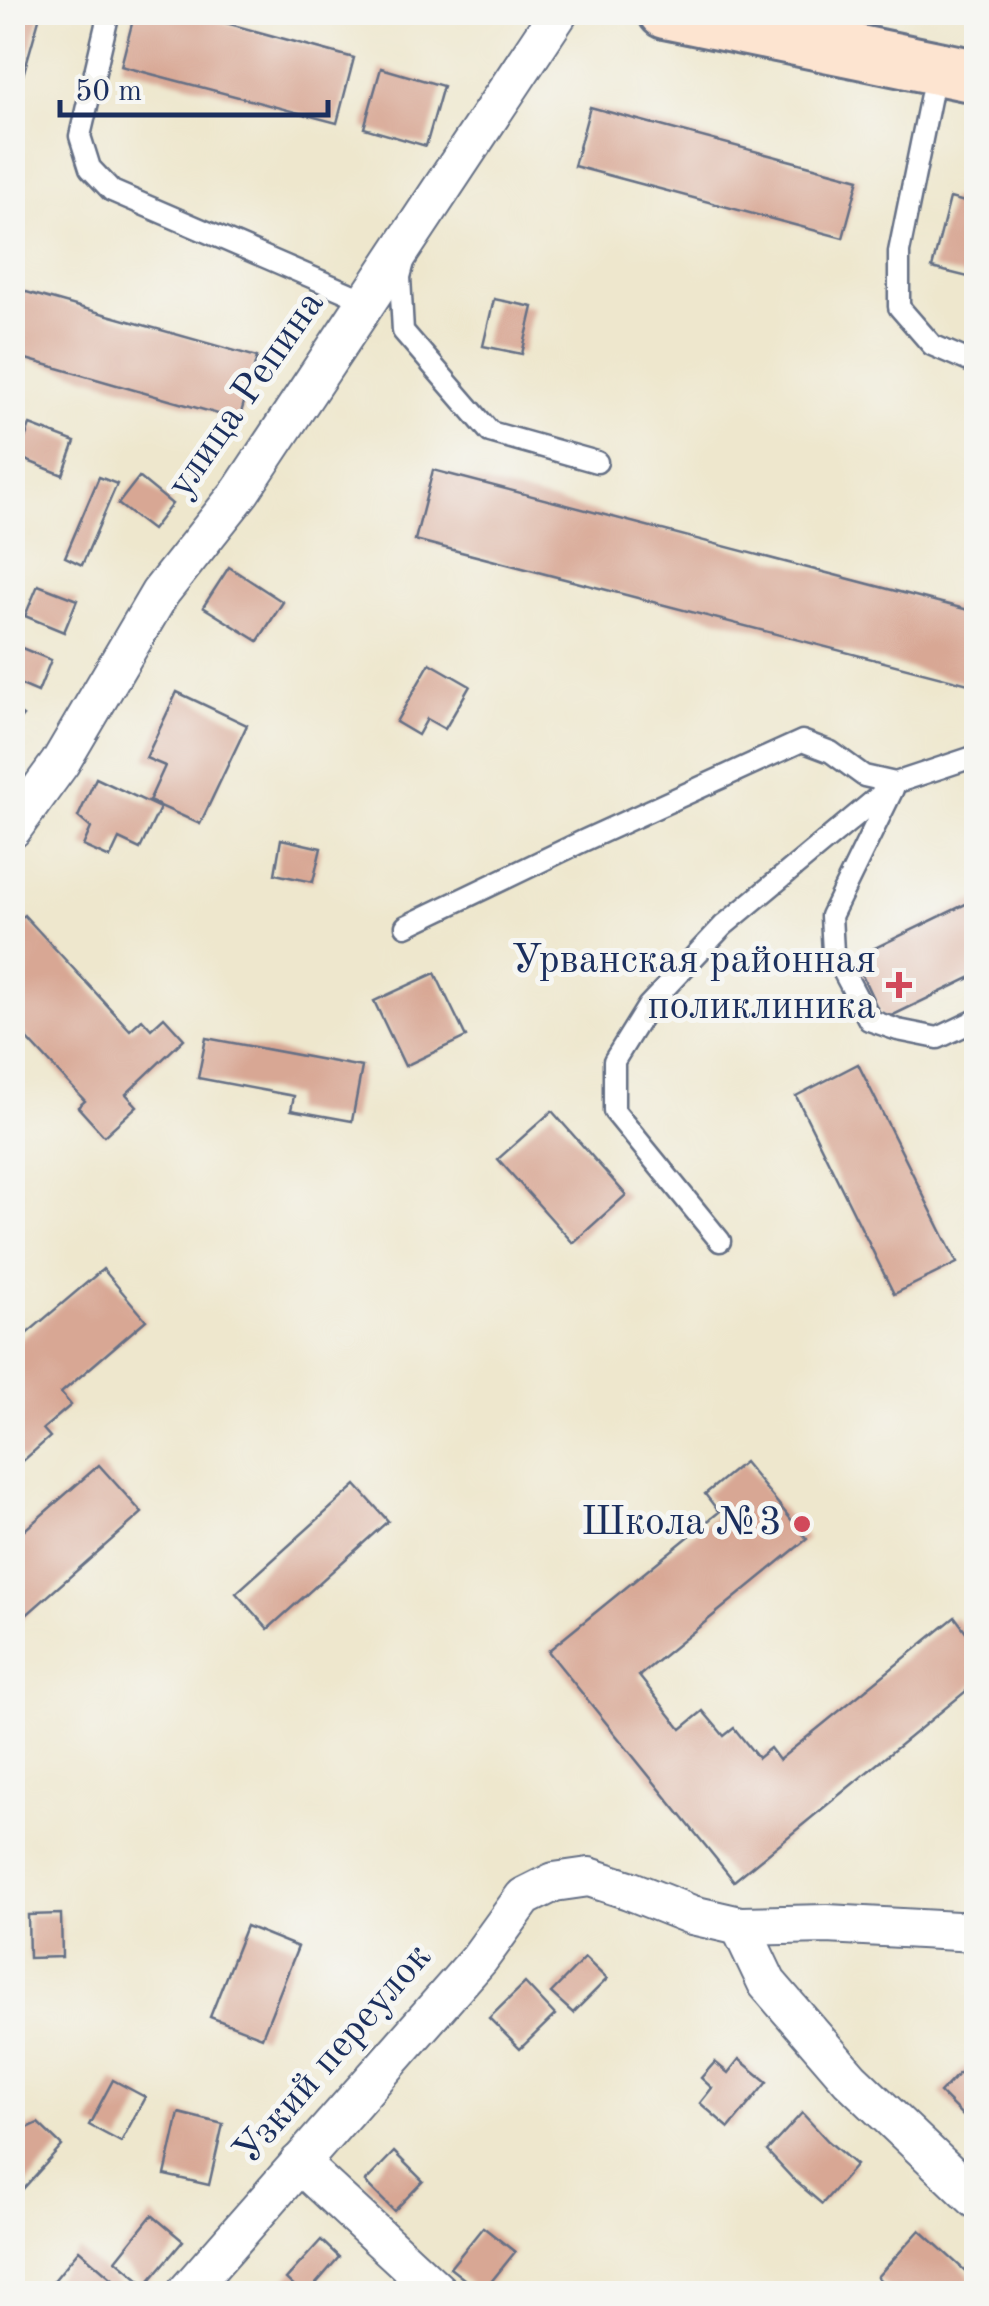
<svg xmlns="http://www.w3.org/2000/svg" width="989" height="2306" font-family="'Old Standard TT',serif">
	<style>
		.building { fill: #d8a794 }
		.lines { fill: none; stroke-linecap: round; stroke-linejoin: round }
		.lane-casing { stroke: #656f85; stroke-width: 25 }
		.street-casing { stroke: #656f85; stroke-width: 42 }
		.secondary-casing { stroke: #656f85; stroke-width: 58 }
		.lane { stroke: #fff; stroke-width: 20 }
		.street { stroke: #fff; stroke-width: 38 }
		.secondary { stroke: #fde4d0; stroke-width: 52 }
		.poi-dot { fill: #d1495b; stroke: #f6f6f2; stroke-width: 4 }
		.labels { text-anchor: middle; dominant-baseline: central; stroke-width: 10; stroke-linejoin: round; paint-order: stroke }
		.street-label { font-size: 40px; fill: #1b2f5e; stroke: #f6f6f2 }
		.poi-label { font-size: 40px; fill: #1b2f5e; stroke: #f6f6f2; text-anchor: end }
	</style>
	<rect width="100%" height="100%" fill="#f6f6f2"/>
	<filter id="ink" filterUnits="userSpaceOnUse"><feTurbulence type="fractalNoise" baseFrequency=".01" numOctaves="2"/><feDisplacementMap in="SourceGraphic" scale="20" xChannelSelector="R" yChannelSelector="G"/><feConvolveMatrix kernelMatrix="1 2 1 2 8 2 1 2 1" color-interpolation-filters="sRGB"/></filter>
	<filter id="wash" filterUnits="userSpaceOnUse"><feTurbulence type="fractalNoise" baseFrequency=".0048" numOctaves="4" result="noise"/><feDisplacementMap in="SourceGraphic" scale="40" xChannelSelector="R" yChannelSelector="G"/><feGaussianBlur stdDeviation="2.25" result="paint"/><feColorMatrix in="noise" values="0 0 0 0 0 0 0 0 0 0 0 0 0 0 0 0 0 1.4 0 .05"/><feComposite in="paint" operator="in"/></filter>
	<g filter="url(#wash)">
		<rect width="100%" height="100%" fill="#eee7cd"/>
		<g id="blocks">
			<!-- building -->
			<g class="building">
				<polygon points="12,12 41,12 14,107 12,107"/>
				<polygon points="135,12 186,12 354,58 337,123 121,66"/>
				<polygon points="381,68 443,86 426,146 364,128"/>
				<polygon points="590,107 859,179 843,238 574,166"/>
				<polygon points="950,198 976,205 976,279 932,268"/>
				<polygon points="12,288 257,357 239,420 12,355"/>
				<polygon points="494,299 533,307 522,354 483,346"/>
				<polygon points="30,425 75,442 63,475 18,457"/>
				<polygon points="433,470 976,612 976,686 415,540"/>
				<polygon points="99,477 117,484 82,565 65,557"/>
				<polygon points="139,477 172,504 152,530 118,504"/>
				<polygon points="229,567 283,602 258,641 203,607"/>
				<polygon points="38,585 77,600 64,632 25,616"/>
				<polygon points="12,644 51,660 38,692 12,681"/>
				<polygon points="430,663 470,686 445,729 427,719 418,735 396,722"/>
				<polygon points="177,692 247,725 200,824 149,801 165,766 146,758"/>
				<polygon points="12,708 23,716 12,729"/>
				<polygon points="96,778 160,808 140,849 119,839 110,858 83,846 91,828 78,817"/>
				<polygon points="281,839 321,848 313,882 275,874"/>
				<polygon points="976,899 976,975 883,1020 854,958"/>
				<polygon points="24,915 130,1030 142,1019 151,1029 164,1017 184,1039 126,1094 137,1106 104,1136 78,1107 85,1101 12,1022 12,926"/>
				<polygon points="435,973 466,1037 405,1066 374,1001"/>
				<polygon points="206,1038 362,1067 352,1121 291,1110 294,1096 198,1078"/>
				<polygon points="858,1064 957,1263 894,1294 796,1096"/>
				<polygon points="552,1111 626,1195 573,1243 498,1159"/>
				<polygon points="12,1190 22,1200 12,1210"/>
				<polygon points="103,1269 146,1320 61,1393 71,1405 43,1429 50,1437 23,1461 19,1456 12,1461 12,1346"/>
				<polygon points="744,1462 807,1539 639,1676 681,1729 703,1711 724,1736 734,1728 758,1758 770,1748 779,1760 955,1617 976,1645 976,1683 734,1881 548,1651 719,1512 705,1494"/>
				<polygon points="99,1465 142,1513 14,1626 12,1624 12,1541"/>
				<polygon points="356,1485 388,1521 268,1629 236,1593"/>
				<polygon points="61,1914 62,1957 29,1958 28,1915"/>
				<polygon points="246,1926 298,1947 262,2037 210,2017"/>
				<polygon points="585,1958 607,1979 573,2013 551,1993"/>
				<polygon points="525,1983 555,2015 520,2049 489,2018"/>
				<polygon points="739,2059 767,2082 729,2128 700,2103 712,2088 701,2078 715,2062 728,2073"/>
				<polygon points="965,2067 976,2079 976,2115 969,2122 940,2093"/>
				<polygon points="113,2080 145,2097 121,2142 89,2125"/>
				<polygon points="179,2113 223,2124 209,2185 165,2175"/>
				<polygon points="802,2113 828,2141 856,2165 822,2204 794,2180 767,2151"/>
				<polygon points="38,2123 62,2146 12,2201 12,2132 19,2132"/>
				<polygon points="394,2152 423,2181 394,2211 365,2182"/>
				<polygon points="152,2215 183,2241 146,2285 116,2260"/>
				<polygon points="483,2227 515,2252 482,2293 450,2268"/>
				<polygon points="920,2230 972,2277 957,2294 895,2294 877,2277"/>
				<polygon points="321,2240 339,2257 307,2294 302,2294 286,2279"/>
				<polygon points="79,2250 130,2294 43,2294"/>
			</g>
		</g>
	</g>
	<g filter="url(#ink)">
		<use href="#blocks" fill-opacity="0" stroke="#656f85" stroke-width="2.5"/>
		<g class="lines">
			<defs>
				<g id="lane">
					<polyline points="109,12 80,136 90,168 112,191 367,301"/>
					<polyline points="936,70 899,252 899,307 932,345 976,364"/>
					<polyline points="405,258 400,277 403,331 490,432 597,462"/>
					<polyline points="893,789 831,916 833,952 869,1020 898,1030 938,1038 976,1020"/>
					<polyline points="406,926 583,841 802,741 831,752 864,776 895,783 976,756"/>
					<polyline points="720,1241 614,1111 614,1061 648,1006 723,926 895,783"/>
				</g>
				<g id="street">
					<polyline points="12,829 60,763 160,593 241,491 559,12"/>
					<polyline points="740,1926 767,1983 850,2079 976,2199"/>
					<polyline points="299,2163 440,2294"/>
					<polyline points="185,2294 479,1959 524,1897 554,1882 589,1877 629,1890 692,1915 740,1926 827,1924 976,1932"/>
				</g>
				<polyline id="secondary" points="665,12 976,76"/>
			</defs>
			<!-- lane casing -->
			<use href="#lane" class="lane-casing"/>
			<!-- street casing -->
			<use href="#street" class="street-casing"/>
			<!-- secondary casing -->
			<use href="#secondary" class="secondary-casing"/>
			<!-- lane -->
			<use href="#lane" class="lane"/>
			<!-- street -->
			<use href="#street" class="street"/>
			<!-- secondary -->
			<use href="#secondary" class="secondary"/>
		</g>
	</g>
	<!-- markers -->
	<g class="poi-dot">
		<path d="M894 970h10v10h10v10h-10v10h-10v-10h-10v-10h10z"/>
		<circle cx="802" cy="1524" r="10"/>
	</g>
	<g class="labels">
		<!-- street labels -->
		<g class="street-label">
			<text transform="translate(247 395) rotate(-55)">улица Репина</text>
			<text transform="translate(334 2055) rotate(-49)">Узкий переулок</text>
		</g>
		<!-- poi labels -->
		<g class="poi-label">
			<text x="876" y="962">Урванская районная<tspan x="876" dy="46">поликлиника</tspan></text>
			<text x="782" y="1524">Школа №3</text>
		</g>
	</g>
	<!-- margin -->
	<rect width="989" height="2306" fill="none" stroke="#f6f6f2" stroke-width="50"/>
	<!-- scale -->
	<path d="M60 100v15h268v-15" fill="none" stroke="#1b2f5e" stroke-width="5"/>
	<text x="75" y="100" font-size="30" fill="#1b2f5e" stroke="#f6f6f2" stroke-width="8" paint-order="stroke">50 m</text>
</svg>
